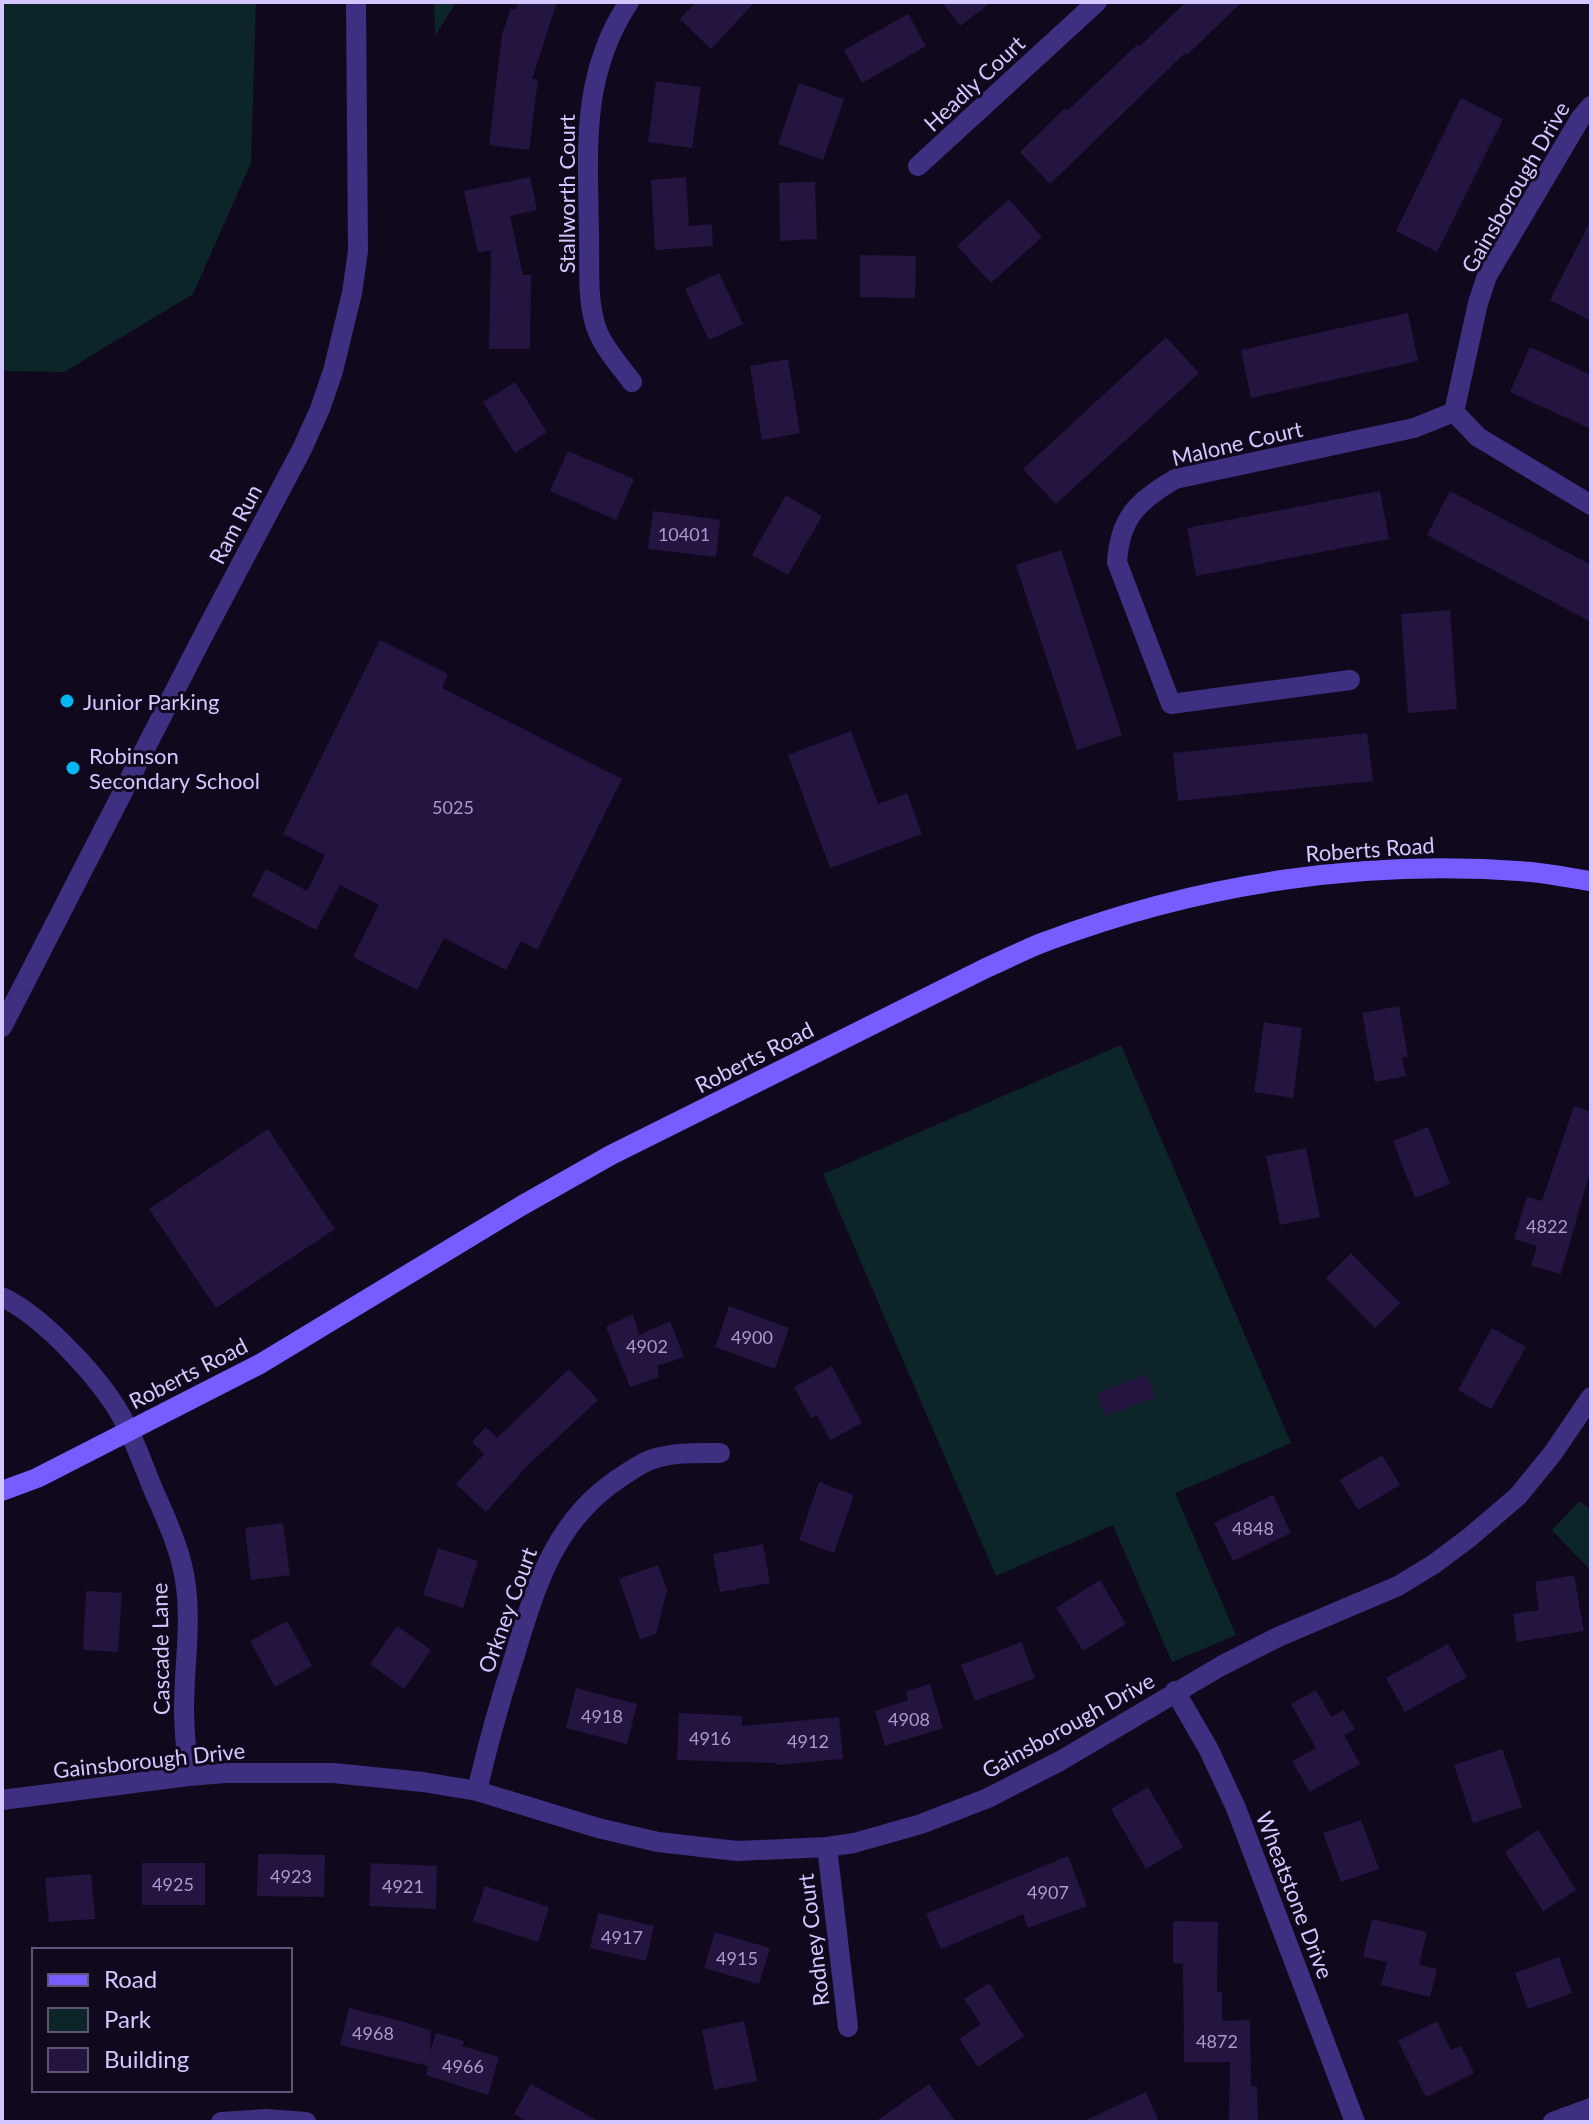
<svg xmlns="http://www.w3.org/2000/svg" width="1593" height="2124" font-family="Lato,sans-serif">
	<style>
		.green { fill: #0c2528 }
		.building { fill: #231440 }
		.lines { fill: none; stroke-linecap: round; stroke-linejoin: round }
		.street { stroke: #3e2f81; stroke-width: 20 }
		.secondary { stroke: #775dff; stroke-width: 20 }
		.poi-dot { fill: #00b7f1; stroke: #10091d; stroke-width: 3 }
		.labels { text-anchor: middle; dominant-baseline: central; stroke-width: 6; stroke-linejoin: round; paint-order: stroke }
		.number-label { font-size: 18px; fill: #a89acf }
		.street-label { font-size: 22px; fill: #d4c6ff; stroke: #10091d }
		.poi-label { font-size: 22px; fill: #d4c6ff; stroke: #10091d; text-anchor: start }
	</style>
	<rect width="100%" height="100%" fill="#10091d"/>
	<!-- green -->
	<g class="green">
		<polygon points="2,2 256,2 251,163 193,294 64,372 2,371"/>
		<polygon points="434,2 456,2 435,36"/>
		<polygon points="1121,1045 1291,1443 1175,1493 1236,1635 1172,1662 1113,1525 996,1576 823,1174"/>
		<polygon points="1580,1501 1591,1511 1591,1571 1552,1530"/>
	</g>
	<!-- building -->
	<g class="building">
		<polygon points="518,2 557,2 532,79 538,79 529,150 489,145 502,34 511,8 515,10"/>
		<polygon points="696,2 755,2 711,49 680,19"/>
		<polygon points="942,2 992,2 960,26"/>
		<polygon points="1186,2 1242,2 1187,55 1185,53 1050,184 1020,152 1065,108 1067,111 1138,44 1140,46"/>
		<polygon points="908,14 926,46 862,83 844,50"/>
		<polygon points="656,81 701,87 692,148 648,142"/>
		<polygon points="799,83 844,99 823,160 778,144"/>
		<polygon points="1461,98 1503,119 1437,252 1396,231"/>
		<polygon points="530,177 537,210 510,216 523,275 531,275 530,349 489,349 491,250 478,253 464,191"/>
		<polygon points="686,177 689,226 712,224 713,246 655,250 651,180"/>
		<polygon points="815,182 817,239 780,241 779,183"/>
		<polygon points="1009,199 1042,237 991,283 957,246"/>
		<polygon points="1591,220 1591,321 1550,300"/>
		<polygon points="860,255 916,256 915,298 860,297"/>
		<polygon points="719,273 743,324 709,340 685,289"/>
		<polygon points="1408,313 1418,361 1251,398 1241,350"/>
		<polygon points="1166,337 1199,373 1056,504 1023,469"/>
		<polygon points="1530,347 1591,375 1591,429 1510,392"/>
		<polygon points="788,359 800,433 762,440 750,366"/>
		<polygon points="515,382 547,432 515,453 483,402"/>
		<polygon points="568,451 634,479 616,520 550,491"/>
		<polygon points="1380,491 1389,539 1196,576 1187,528"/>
		<polygon points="1450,491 1591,565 1591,622 1427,535"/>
		<polygon points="786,495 822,516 788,575 752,555"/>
		<polygon points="653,511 720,520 716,557 648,549"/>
		<polygon points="1061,550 1122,735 1077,750 1016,565"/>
		<polygon points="1450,610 1457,709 1408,713 1401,614"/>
		<polygon points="380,640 448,674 442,688 622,779 537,950 521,941 506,970 444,938 417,990 353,957 379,905 340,885 316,930 252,896 266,869 307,891 325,855 283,834"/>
		<polygon points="851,731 878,804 907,793 922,834 830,868 788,755"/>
		<polygon points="1367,733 1373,781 1178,801 1173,753"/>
		<polygon points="1399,1006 1408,1057 1402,1058 1406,1076 1375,1082 1362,1013"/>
		<polygon points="1264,1022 1302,1028 1293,1098 1254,1092"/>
		<polygon points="1574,1106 1591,1112 1591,1168 1561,1274 1531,1266 1537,1246 1514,1239 1527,1197 1542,1201"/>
		<polygon points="1428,1127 1450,1184 1415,1198 1393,1141"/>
		<polygon points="268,1129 335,1229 216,1308 149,1209"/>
		<polygon points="1306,1148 1320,1217 1280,1225 1266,1156"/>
		<polygon points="1351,1253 1400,1303 1375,1328 1326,1278"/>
		<polygon points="729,1306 789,1328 775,1369 715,1347"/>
		<polygon points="633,1314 639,1335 670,1321 684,1357 657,1366 659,1377 630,1387 606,1327"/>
		<polygon points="1492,1328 1526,1347 1491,1409 1458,1390"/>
		<polygon points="832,1366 862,1423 830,1440 817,1415 811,1418 794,1387"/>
		<polygon points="569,1369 598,1400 527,1466 486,1512 456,1484 484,1454 472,1442 486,1427 497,1438"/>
		<polygon points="1147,1374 1156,1397 1105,1416 1097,1393"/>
		<polygon points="1382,1455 1400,1485 1358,1510 1340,1480"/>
		<polygon points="819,1482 854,1495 834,1553 799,1540"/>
		<polygon points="1273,1495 1291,1533 1233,1561 1214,1523"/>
		<polygon points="283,1523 290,1575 251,1580 245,1528"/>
		<polygon points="763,1544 770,1583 720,1592 713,1554"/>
		<polygon points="438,1548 478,1561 463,1608 423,1595"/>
		<polygon points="658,1565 667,1590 656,1634 640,1639 619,1579"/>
		<polygon points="1574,1575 1584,1631 1517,1642 1513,1614 1539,1610 1535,1582"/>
		<polygon points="1100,1580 1126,1624 1083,1651 1056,1608"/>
		<polygon points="86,1591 122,1593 118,1652 83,1650"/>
		<polygon points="287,1621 312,1666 275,1687 250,1641"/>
		<polygon points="397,1626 431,1650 404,1689 370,1664"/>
		<polygon points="1021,1642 1035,1678 975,1701 961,1665"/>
		<polygon points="1448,1644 1467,1677 1405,1712 1386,1678"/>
		<polygon points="930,1684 943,1728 885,1746 875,1711 908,1700 906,1691"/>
		<polygon points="576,1688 637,1704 627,1744 566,1728"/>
		<polygon points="1316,1690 1331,1717 1344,1710 1355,1729 1344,1735 1360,1764 1310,1792 1292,1761 1316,1748 1291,1704"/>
		<polygon points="679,1713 742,1716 742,1726 839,1717 843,1759 776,1765 776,1763 677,1760"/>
		<polygon points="1502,1749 1522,1807 1473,1823 1454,1765"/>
		<polygon points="1148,1787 1183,1847 1146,1869 1111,1809"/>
		<polygon points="1361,1820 1379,1869 1341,1882 1323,1833"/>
		<polygon points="1538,1830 1576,1890 1543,1911 1505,1852"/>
		<polygon points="258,1854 325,1855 324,1897 257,1896"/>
		<polygon points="1068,1856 1087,1906 1028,1928 1023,1914 941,1949 926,1914"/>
		<rect x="142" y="1863" width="63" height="42"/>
		<polygon points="371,1863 437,1866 436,1909 369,1906"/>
		<polygon points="91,1874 95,1919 49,1922 45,1878"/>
		<polygon points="485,1886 549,1907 538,1942 473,1921"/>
		<polygon points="598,1913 654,1926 646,1961 590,1948"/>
		<polygon points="1372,1919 1427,1932 1419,1965 1437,1969 1430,1997 1381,1985 1387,1962 1363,1957"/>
		<polygon points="1173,1921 1218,1922 1217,1992 1222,1992 1222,2021 1250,2020 1251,2086 1257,2086 1258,2122 1229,2122 1230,2062 1184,2062 1183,1964 1173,1963"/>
		<polygon points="715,1932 770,1948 759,1984 704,1968"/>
		<polygon points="1559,1957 1572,1993 1528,2009 1515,1973"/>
		<polygon points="989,1983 1024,2036 978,2067 959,2039 981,2024 964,1999"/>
		<polygon points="349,2008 405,2022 431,2031 430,2052 436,2033 464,2041 462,2046 499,2057 488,2095 426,2075 428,2066 340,2045"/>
		<polygon points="744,2021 757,2081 714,2090 702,2030"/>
		<polygon points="1437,2021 1451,2050 1461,2046 1474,2073 1426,2097 1398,2041"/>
		<polygon points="531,2084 600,2122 528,2122 514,2114"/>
		<polygon points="929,2084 956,2122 875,2122"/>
		<polygon points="1146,2092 1159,2122 1082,2122"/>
	</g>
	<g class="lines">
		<!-- street -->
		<g class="street">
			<path d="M629,2c-49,74 -41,148 -40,232 1,28 -2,59 5,86 5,23 24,43 38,62"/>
			<polyline points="1591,106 1580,119 1487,276 1478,303 1454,412 1478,437 1591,505"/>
			<polyline points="918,166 1097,2"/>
			<path d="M1350,680l-179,24 -54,-142c3,-45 21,-61 58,-83l239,-51 40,-16"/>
			<polyline points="2,1027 203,636 302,449 320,409 333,371 352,293 358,251 356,2"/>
			<path d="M2,1297c37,17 87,70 110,104 18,26 29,59 41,88 14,32 29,63 33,98 5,41 -2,82 -2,122 0,22 3,45 4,67"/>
			<polyline points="1175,1691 1209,1750 1236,1808 1355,2122"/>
			<path d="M477,1791c10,-44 22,-87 36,-130 22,-73 41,-141 108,-184 11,-7 21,-15 32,-18 21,-7 45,-6 67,-6"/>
			<polyline points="2,1800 188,1776 225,1773 333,1773 423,1782 477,1791 598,1828 658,1842 737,1851 827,1847 854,1843 921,1824 988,1798 1060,1761 1221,1666 1278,1637 1398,1586 1434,1564 1470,1537 1518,1496 1553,1453 1591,1397"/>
			<polyline points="827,1847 848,2027"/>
			<polyline points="221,2122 266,2119 306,2122"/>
			<polyline points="1553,2122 1591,2108"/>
		</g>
		<!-- secondary -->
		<path class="secondary" d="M2,1491l35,-13 223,-114 261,-158 90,-51 375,-187c21,-9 41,-20 61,-27 154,-58 321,-83 484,-69 20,2 40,6 60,9"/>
	</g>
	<!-- markers -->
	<g class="poi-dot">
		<circle cx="67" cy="701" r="8"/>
		<circle cx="73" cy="768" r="8"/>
	</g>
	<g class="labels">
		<!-- number labels -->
		<g class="number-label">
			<text x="684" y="534">10401</text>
			<text x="453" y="807">5025</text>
			<text x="1547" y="1226">4822</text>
			<text x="752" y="1337">4900</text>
			<text x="647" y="1346">4902</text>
			<text x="1253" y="1528">4848</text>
			<text x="602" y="1716">4918</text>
			<text x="909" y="1719">4908</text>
			<text x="710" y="1738">4916</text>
			<text x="808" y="1741">4912</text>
			<text x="291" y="1876">4923</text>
			<text x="173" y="1884">4925</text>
			<text x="403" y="1886">4921</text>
			<text x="1048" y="1892">4907</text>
			<text x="622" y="1937">4917</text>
			<text x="737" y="1958">4915</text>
			<text x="373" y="2033">4968</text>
			<text x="1217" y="2041">4872</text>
			<text x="463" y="2066">4966</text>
		</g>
		<!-- street labels -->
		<g class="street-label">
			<text transform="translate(974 83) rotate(-43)">Headly Court</text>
			<text transform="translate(1515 187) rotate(-60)">Gainsborough Drive</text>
			<text transform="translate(566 194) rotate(-90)">Stallworth Court</text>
			<text transform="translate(1237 443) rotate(-13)">Malone Court</text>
			<text transform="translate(235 524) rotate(-62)">Ram Run</text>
			<text transform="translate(1370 849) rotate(-4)">Roberts Road</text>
			<text transform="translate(754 1057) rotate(-27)">Roberts Road</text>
			<text transform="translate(188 1373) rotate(-27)">Roberts Road</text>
			<text transform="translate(507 1610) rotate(-70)">Orkney Court</text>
			<text transform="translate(160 1649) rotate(-91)">Cascade Lane</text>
			<text transform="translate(1068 1725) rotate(-29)">Gainsborough Drive</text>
			<text transform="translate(149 1760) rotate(-6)">Gainsborough Drive</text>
			<text transform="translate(1295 1895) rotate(69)">Wheatstone Drive</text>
			<text transform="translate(813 1940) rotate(-97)">Rodney Court</text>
		</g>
		<!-- poi labels -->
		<g class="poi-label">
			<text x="83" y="701">Junior Parking</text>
			<text x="89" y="755">Robinson<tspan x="89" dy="25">Secondary School</tspan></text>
		</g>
	</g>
	<!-- border -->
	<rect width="1593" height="2124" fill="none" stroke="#d4c6ff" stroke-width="8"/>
	<!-- legend -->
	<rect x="32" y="1948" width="260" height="144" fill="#10091d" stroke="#5e5577" stroke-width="2"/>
	<rect x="48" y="1974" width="40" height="12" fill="#775dff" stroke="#5e5577" stroke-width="2"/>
	<text x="104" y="1988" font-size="24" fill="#d4c6ff">Road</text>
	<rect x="48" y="2008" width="40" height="24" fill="#0c2528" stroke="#5e5577" stroke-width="2"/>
	<text x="104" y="2028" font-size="24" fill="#d4c6ff">Park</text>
	<rect x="48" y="2048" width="40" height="24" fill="#231440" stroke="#5e5577" stroke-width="2"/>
	<text x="104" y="2068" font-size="24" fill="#d4c6ff">Building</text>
</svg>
